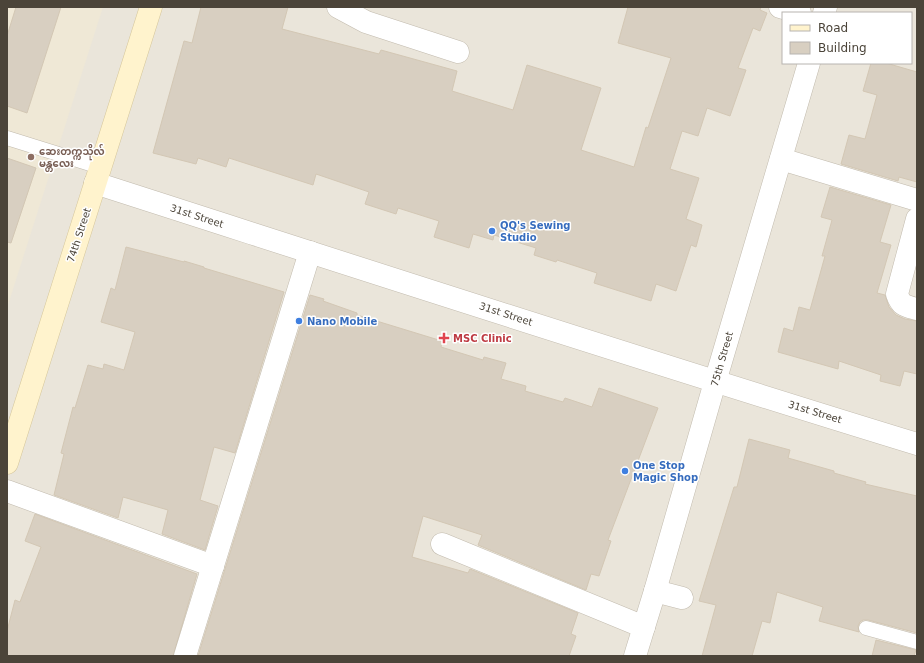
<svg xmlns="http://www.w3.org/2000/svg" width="924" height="663" font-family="'DejaVu Sans','Noto Sans Myanmar',sans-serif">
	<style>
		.residential { fill: #eae5da; fill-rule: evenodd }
		.education { fill: #efe8d6 }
		.building { fill: #d8cfc1; stroke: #d3c7b4 }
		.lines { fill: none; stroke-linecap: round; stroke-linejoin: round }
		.lane-casing { stroke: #c2bbae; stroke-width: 15 }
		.street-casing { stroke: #c2bbae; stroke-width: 23 }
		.secondary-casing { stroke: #d6c79b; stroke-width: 23 }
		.lane { stroke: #fff; stroke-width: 14 }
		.street { stroke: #fff; stroke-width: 22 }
		.secondary { stroke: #fff3cd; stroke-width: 22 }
		.education-dot { fill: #8d6e63; stroke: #fff; stroke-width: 1.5 }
		.shop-dot { fill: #3f7fe0; stroke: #fff; stroke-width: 1.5 }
		.health-dot { fill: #e0444e; stroke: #fff; stroke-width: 1.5 }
		.labels { text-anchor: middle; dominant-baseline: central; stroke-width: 3; stroke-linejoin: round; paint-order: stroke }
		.education-label { font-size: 10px; font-weight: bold; fill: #785e54; stroke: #fff; text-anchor: start }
		.street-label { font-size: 10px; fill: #4b4439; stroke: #fff }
		.shop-label { font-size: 10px; font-weight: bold; fill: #366cbe; stroke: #fff; text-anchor: start }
		.health-label { font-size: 10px; font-weight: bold; fill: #be3a42; stroke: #fff; text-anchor: start }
	</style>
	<rect width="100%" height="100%" fill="#f6f3ec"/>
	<!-- residential -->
	<path class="residential" d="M7,7h910v649h-910zM783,13h128v50h-128z"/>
	<!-- education -->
	<polygon class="education" points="7,7 103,7 7,308"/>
	<!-- building -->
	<g class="building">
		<polygon points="16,7 61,7 27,113 7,106 7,36"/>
		<polygon points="201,7 288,7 282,29 379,54 381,50 457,71 452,91 513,110 527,65 601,88 581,150 634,167 646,127 648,128 671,58 618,43 628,7 761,7 760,10 767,13 760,31 753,28 738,68 746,70 730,116 707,108 698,136 682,131 670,169 699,178 686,219 702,225 696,247 691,245 676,291 656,284 651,301 594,283 597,273 557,260 556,262 534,255 536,248 494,235 493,240 473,234 469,248 434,237 439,221 398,208 396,214 365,204 369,192 316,174 313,185 229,158 226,167 198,158 196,164 153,153 184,41 192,43"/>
		<polygon points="871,63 886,63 917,72 917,182 899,177 898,181 841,164 849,135 865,139 877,95 863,91"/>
		<polygon points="7,158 36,168 11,243 7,242"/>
		<polygon points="830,187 891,205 880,242 891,245 877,293 885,295 889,307 896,315 905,319 917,321 917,374 904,371 900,386 880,381 881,375 839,361 838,369 778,352 784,328 793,331 799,307 810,310 825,256 822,256 832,220 821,217"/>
		<polygon points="126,247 184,262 184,261 204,267 204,268 284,292 235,453 214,447 200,500 218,506 205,550 162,534 168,510 123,497 118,518 54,495 64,454 61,453 73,407 75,408 88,365 103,369 104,364 124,370 135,332 101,322 111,288 115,290"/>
		<polygon points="310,295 324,299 323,301 357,313 357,315 442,341 441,347 483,360 484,357 506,363 501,379 526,386 525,391 563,402 565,398 592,407 599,388 658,408 608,540 611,541 599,576 591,574 586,590 478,545 482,535 423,516 412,557 468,573 470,569 578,613 571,634 576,636 569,656 198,656"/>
		<polygon points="749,439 790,450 788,458 834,471 834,473 866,482 865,484 917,496 917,633 868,620 863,620 860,622 858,626 859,632 819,621 823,607 777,592 770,623 762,621 752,656 702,656 716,605 699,601 734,487 737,487"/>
		<polygon points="35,514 197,574 173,656 7,656 7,631 15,600 20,602 41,547 25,541"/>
		<polygon points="876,640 916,650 914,656 872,656"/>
	</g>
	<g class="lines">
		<defs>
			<g id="lane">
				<polyline points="7,138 100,167"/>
				<polyline points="866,628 917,642"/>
			</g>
			<g id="street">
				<polyline points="338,7 366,22 458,52"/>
				<polyline points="780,7 800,13"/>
				<polyline points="824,13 826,7"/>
				<polyline points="781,159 917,200"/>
				<path d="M95,183c274,88 547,177 822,261"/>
				<path d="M917,219l-20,75c4,12 8,12 20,15"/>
				<polyline points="7,491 213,566"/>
				<polyline points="442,544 644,627"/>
				<polyline points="655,591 682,598"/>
				<polyline points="185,656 310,252"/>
				<polyline points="635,656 655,591 715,382 809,63"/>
			</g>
			<polyline id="secondary" points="7,463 151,7"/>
		</defs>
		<!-- lane casing -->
		<use href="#lane" class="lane-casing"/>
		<!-- street casing -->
		<use href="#street" class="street-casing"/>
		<!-- secondary casing -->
		<use href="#secondary" class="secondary-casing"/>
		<!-- lane -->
		<use href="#lane" class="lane"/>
		<!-- street -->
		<use href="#street" class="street"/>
		<!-- secondary -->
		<use href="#secondary" class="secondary"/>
	</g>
	<!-- markers -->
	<circle class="education-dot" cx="31" cy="157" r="4"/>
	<g class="shop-dot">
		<circle cx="492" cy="231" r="4"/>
		<circle cx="299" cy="321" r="4"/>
		<circle cx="625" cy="471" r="4"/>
	</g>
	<path class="health-dot" d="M442 332h4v4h4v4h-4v4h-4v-4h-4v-4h4z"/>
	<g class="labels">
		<!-- education labels -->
		<g class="education-label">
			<text x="39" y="151">ဆေးတက္ကသိုလ်<tspan x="39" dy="12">မန္တလေး</tspan></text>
		</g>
		<!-- street labels -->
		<g class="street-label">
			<text transform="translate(197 216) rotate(18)">31st Street</text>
			<text transform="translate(79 235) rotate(-72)">74th Street</text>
			<text transform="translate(506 314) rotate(18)">31st Street</text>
			<text transform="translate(722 359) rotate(-74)">75th Street</text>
			<text transform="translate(815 412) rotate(17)">31st Street</text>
		</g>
		<!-- shop labels -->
		<g class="shop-label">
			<text x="500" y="225">QQ's Sewing<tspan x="500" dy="12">Studio</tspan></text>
			<text x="307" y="321">Nano Mobile</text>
			<text x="633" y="465">One Stop<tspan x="633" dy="12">Magic Shop</tspan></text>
		</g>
		<!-- health labels -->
		<g class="health-label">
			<text x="453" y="338">MSC Clinic</text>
		</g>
	</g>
	<!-- border -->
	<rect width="924" height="663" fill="none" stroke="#4b4439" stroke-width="16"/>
	<!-- legend -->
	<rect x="782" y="12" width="130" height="52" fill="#ffffff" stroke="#b7b4b0"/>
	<rect x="790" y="25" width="20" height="6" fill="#fff3cd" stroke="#b7b4b0"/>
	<text x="818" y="32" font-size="12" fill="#4b4439">Road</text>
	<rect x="790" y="42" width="20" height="12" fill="#d8cfc1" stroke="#b7b4b0"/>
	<text x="818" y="52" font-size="12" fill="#4b4439">Building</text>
</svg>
